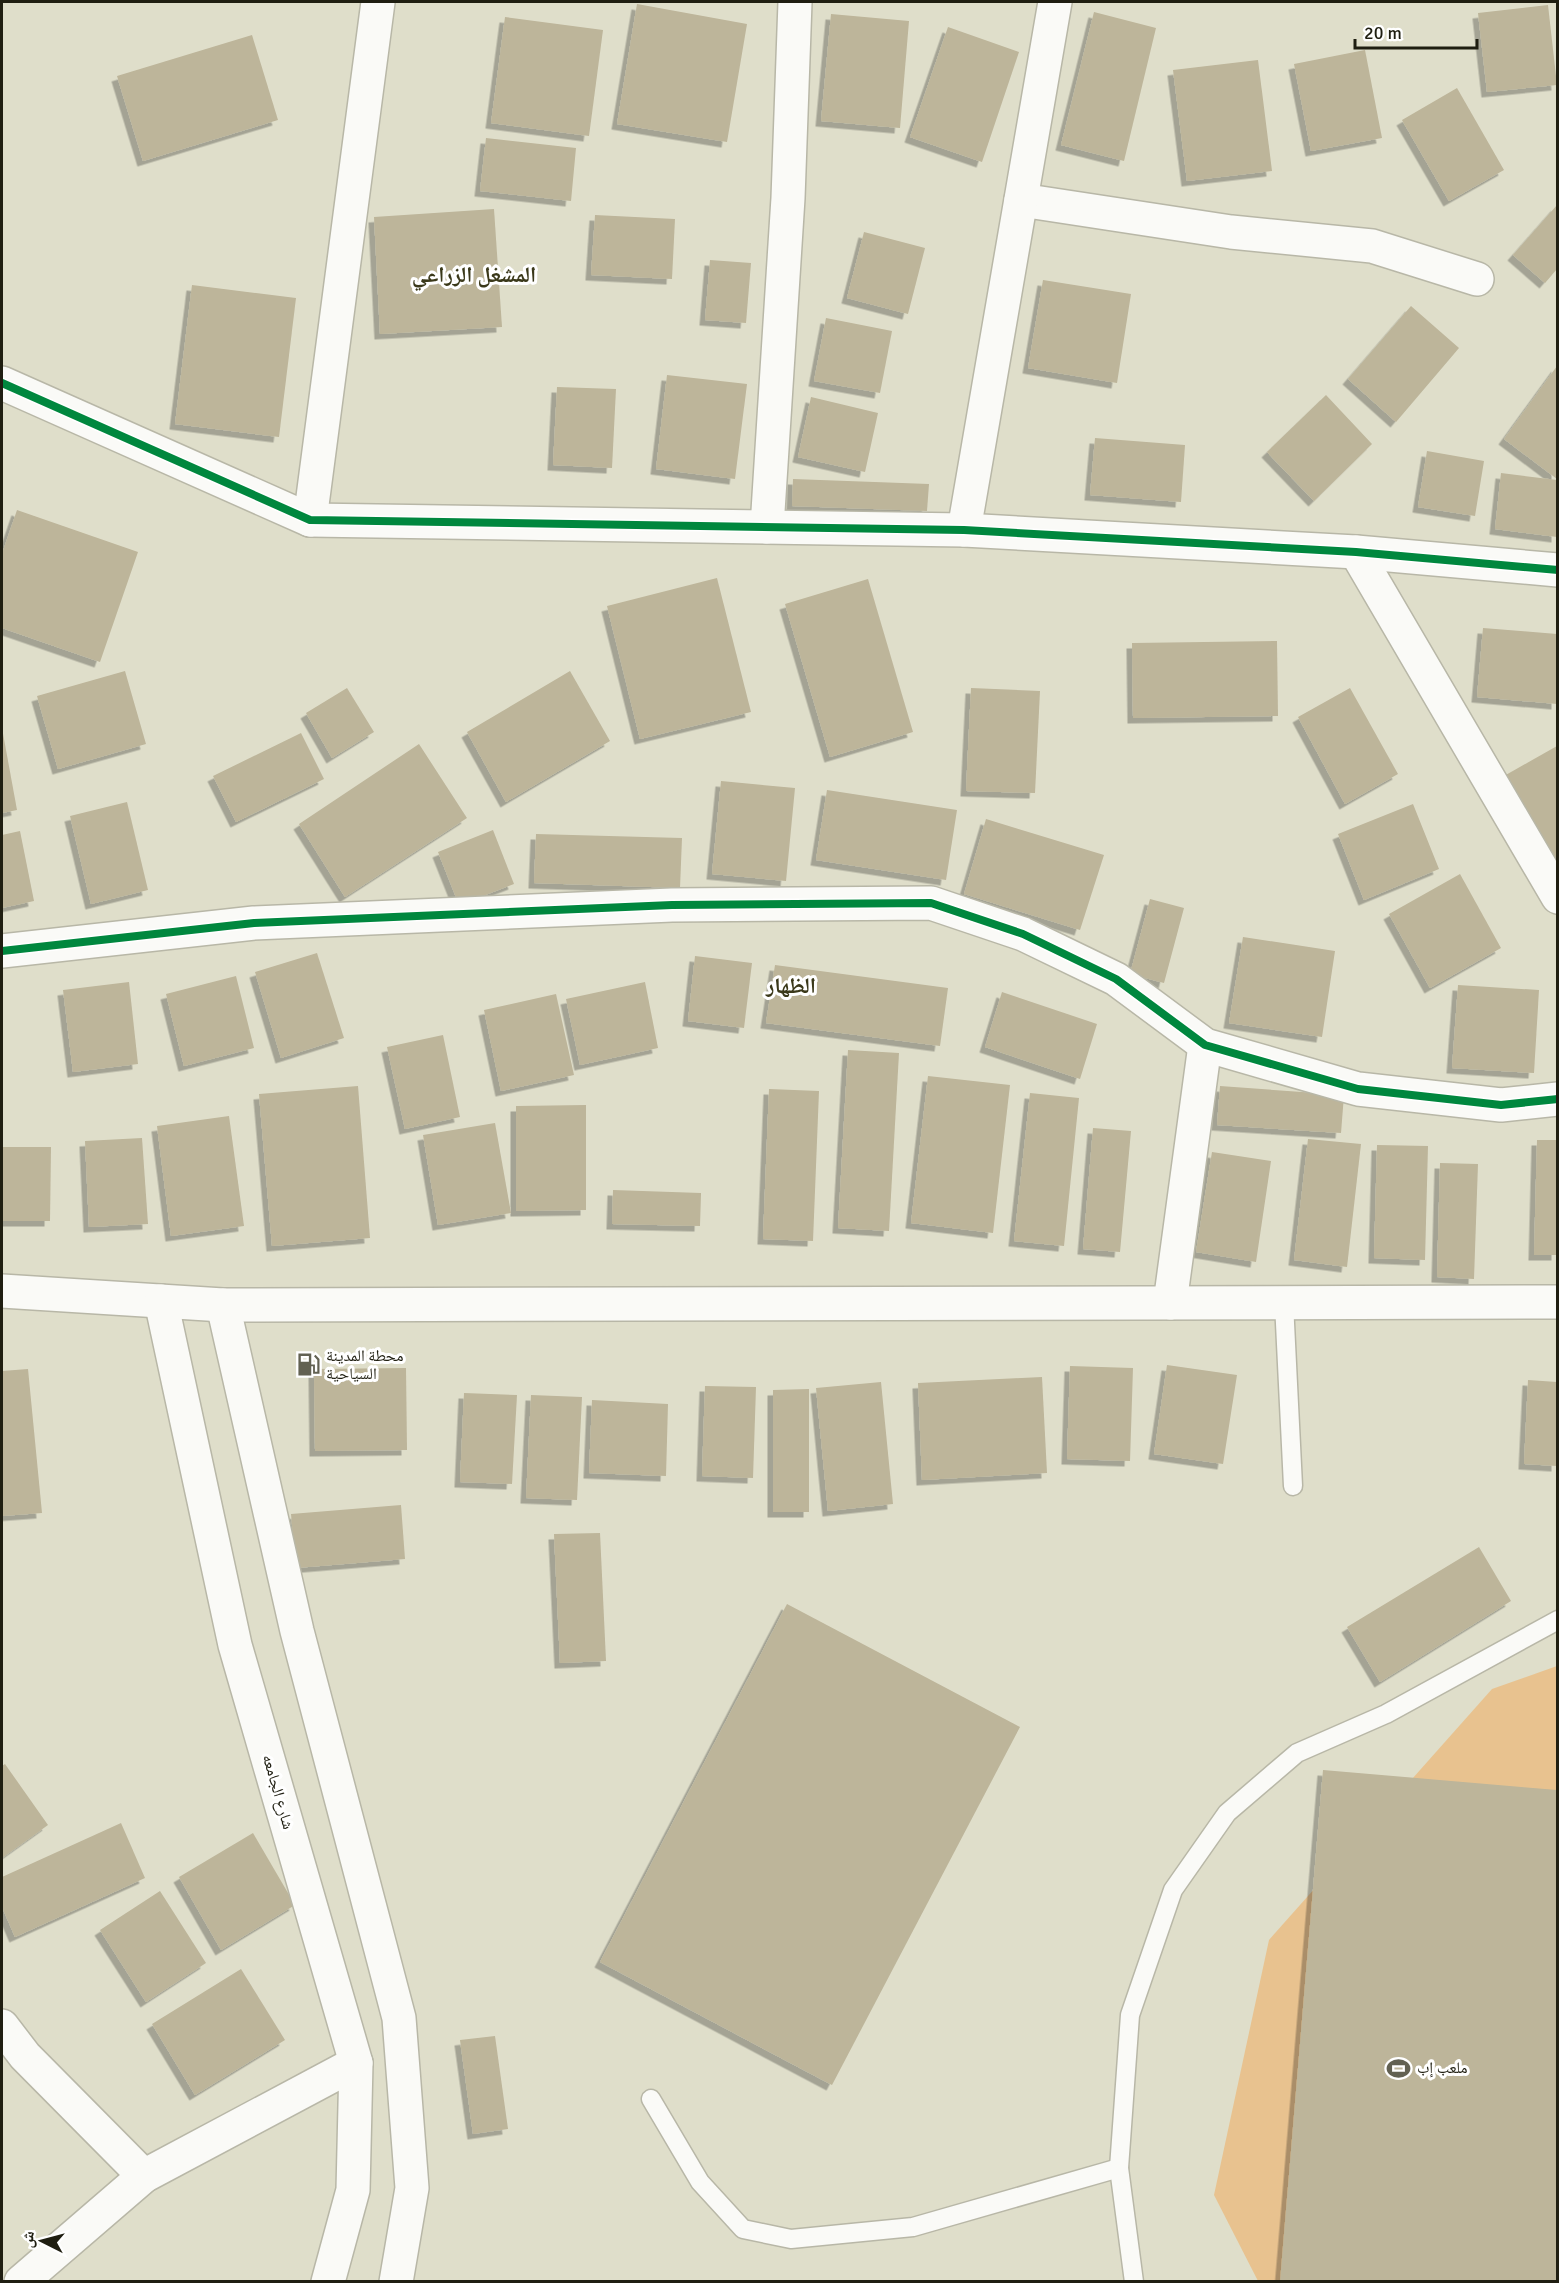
<svg xmlns="http://www.w3.org/2000/svg" width="1559" height="2283" font-family="Signika,'Noto Naskh Arabic',sans-serif">
	<style>
		.green { fill: #e8c28f }
		.building { fill: #bdb59a; filter: url(#shadow) }
		.lines { fill: none; stroke-linecap: round; stroke-linejoin: round }
		.lane-casing { stroke: #b8b7a7; stroke-width: 21 }
		.street-casing { stroke: #b8b7a7; stroke-width: 36 }
		.secondary-casing { stroke: #b8b7a7; stroke-width: 36 }
		.lane { stroke: #fafaf7; stroke-width: 18 }
		.street { stroke: #fafaf7; stroke-width: 33 }
		.secondary { stroke: #fafaf7; stroke-width: 33 }
		.cycleway-casing { stroke: #fff; stroke-width: 11 }
		.cycleway { stroke: #00873e; stroke-width: 8 }
		.labels { text-anchor: middle; dominant-baseline: central; stroke-width: 6; stroke-linejoin: round; paint-order: stroke }
		.poi-label { font-size: 16px; fill: #1f1e11; stroke: #fff; text-anchor: start }
		.street-label { font-size: 16px; fill: #1f1e11; stroke: #fff }
		.district-label { font-size: 22px; font-weight: bold; fill: #3a3819; stroke: #fff }
	</style>
	<defs>
		<filter id="shadow"><feDropShadow dx="-5.5" dy="5.5" stdDeviation="0" flood-color="#0004"/></filter>
	</defs>
	<rect width="100%" height="100%" fill="#dfdeca"/>
	<!-- green -->
	<polygon class="green" points="1557,1666 1557,2281 1258,2281 1214,2195 1269,1940 1492,1689"/>
	<!-- building -->
	<g class="building">
		<polygon points="637,4 747,24 727,142 617,124"/>
		<polygon points="1548,5 1557,85 1487,92 1478,13"/>
		<polygon points="1094,12 1156,28 1124,161 1061,145"/>
		<polygon points="831,14 909,21 900,128 821,121"/>
		<polygon points="505,17 603,30 589,136 491,123"/>
		<polygon points="948,27 1019,52 982,162 910,137"/>
		<polygon points="252,35 278,120 143,161 117,76"/>
		<polygon points="1365,50 1382,138 1311,151 1294,64"/>
		<polygon points="1258,60 1272,171 1187,181 1173,70"/>
		<polygon points="1457,88 1504,170 1449,201 1402,120"/>
		<polygon points="486,138 576,148 571,201 480,191"/>
		<polygon points="1557,205 1557,269 1545,283 1513,255"/>
		<polygon points="494,209 502,327 380,334 374,217"/>
		<polygon points="595,215 675,219 672,279 591,275"/>
		<polygon points="864,232 925,248 908,314 847,298"/>
		<polygon points="710,260 751,263 746,323 705,320"/>
		<polygon points="1043,280 1131,294 1117,383 1028,368"/>
		<polygon points="192,285 296,298 279,437 175,424"/>
		<polygon points="1411,306 1459,348 1396,422 1348,379"/>
		<polygon points="826,318 892,331 880,393 814,381"/>
		<polygon points="1557,366 1557,479 1504,439"/>
		<polygon points="667,375 747,384 735,479 656,469"/>
		<polygon points="557,387 616,389 612,468 553,465"/>
		<polygon points="1326,395 1372,444 1314,501 1267,452"/>
		<polygon points="811,397 878,413 865,472 798,457"/>
		<polygon points="1095,438 1185,445 1181,502 1090,495"/>
		<polygon points="1427,451 1484,461 1475,516 1418,507"/>
		<polygon points="1501,473 1557,480 1557,537 1495,529"/>
		<polygon points="793,479 929,484 927,511 792,506"/>
		<polygon points="17,510 138,552 100,662 2,628 2,554"/>
		<polygon points="717,578 751,712 640,739 607,606"/>
		<polygon points="868,579 913,732 830,757 785,604"/>
		<polygon points="1483,628 1557,634 1557,704 1477,697"/>
		<polygon points="1277,641 1278,716 1133,718 1132,643"/>
		<polygon points="125,671 146,744 58,769 37,696"/>
		<polygon points="570,671 610,741 506,802 467,732"/>
		<polygon points="347,688 374,732 332,758 306,713"/>
		<polygon points="971,688 1040,691 1035,793 966,791"/>
		<polygon points="1350,688 1398,774 1345,804 1298,717"/>
		<polygon points="2,728 17,810 2,813"/>
		<polygon points="301,733 324,779 236,822 213,776"/>
		<polygon points="419,744 467,818 345,897 299,824"/>
		<polygon points="1557,746 1557,871 1504,776"/>
		<polygon points="721,781 795,788 786,881 712,874"/>
		<polygon points="827,790 957,810 946,880 816,860"/>
		<polygon points="127,802 148,890 91,904 70,816"/>
		<polygon points="1413,804 1439,869 1364,900 1338,834"/>
		<polygon points="986,819 1104,855 1080,930 964,894"/>
		<polygon points="493,830 514,884 459,905 438,852"/>
		<polygon points="20,831 34,901 2,908 2,835"/>
		<polygon points="536,834 682,838 680,888 534,883"/>
		<polygon points="1460,874 1501,948 1430,988 1389,914"/>
		<polygon points="1150,899 1184,908 1164,983 1130,974"/>
		<polygon points="1243,937 1335,951 1322,1037 1229,1023"/>
		<polygon points="317,953 344,1038 281,1058 255,972"/>
		<polygon points="695,956 752,963 744,1028 688,1021"/>
		<polygon points="775,965 948,988 940,1046 766,1023"/>
		<polygon points="236,976 254,1048 184,1066 166,994"/>
		<polygon points="129,982 138,1064 73,1072 63,990"/>
		<polygon points="645,982 658,1048 580,1065 566,999"/>
		<polygon points="1458,985 1539,990 1534,1073 1452,1068"/>
		<polygon points="1002,992 1097,1024 1080,1079 985,1047"/>
		<polygon points="556,994 574,1075 501,1091 484,1010"/>
		<polygon points="443,1035 460,1117 405,1129 387,1047"/>
		<polygon points="848,1050 899,1053 889,1231 838,1228"/>
		<polygon points="928,1076 1010,1085 993,1233 911,1223"/>
		<polygon points="358,1086 370,1238 272,1246 259,1094"/>
		<polygon points="1220,1086 1344,1095 1341,1133 1217,1125"/>
		<polygon points="769,1089 819,1091 813,1241 763,1239"/>
		<polygon points="1030,1093 1079,1098 1064,1246 1014,1241"/>
		<polygon points="586,1105 586,1210 516,1211 516,1106"/>
		<polygon points="229,1116 244,1226 171,1236 157,1126"/>
		<polygon points="495,1123 511,1213 438,1225 423,1135"/>
		<polygon points="1093,1128 1131,1131 1120,1252 1083,1249"/>
		<polygon points="142,1138 148,1224 89,1227 85,1141"/>
		<polygon points="1308,1139 1361,1144 1347,1267 1294,1260"/>
		<polygon points="1537,1140 1557,1140 1557,1255 1534,1255"/>
		<polygon points="1377,1145 1428,1146 1425,1260 1374,1258"/>
		<polygon points="2,1147 51,1147 50,1221 2,1221"/>
		<polygon points="1212,1152 1271,1161 1256,1262 1196,1252"/>
		<polygon points="1440,1163 1478,1164 1474,1279 1437,1277"/>
		<polygon points="613,1190 701,1193 700,1226 612,1224"/>
		<polygon points="1167,1365 1237,1375 1223,1464 1154,1454"/>
		<polygon points="1070,1366 1133,1368 1130,1461 1067,1459"/>
		<polygon points="406,1368 407,1450 315,1451 314,1369"/>
		<polygon points="28,1369 42,1513 2,1516 2,1371"/>
		<polygon points="1042,1377 1047,1473 922,1480 918,1383"/>
		<polygon points="1528,1380 1557,1382 1557,1466 1524,1464"/>
		<polygon points="881,1382 893,1504 828,1511 816,1388"/>
		<polygon points="705,1386 756,1387 753,1478 702,1476"/>
		<polygon points="809,1389 809,1512 773,1512 773,1390"/>
		<polygon points="464,1393 517,1395 512,1484 460,1482"/>
		<polygon points="531,1395 582,1397 577,1500 526,1498"/>
		<polygon points="592,1400 668,1404 666,1476 589,1473"/>
		<polygon points="401,1505 405,1559 296,1568 291,1514"/>
		<polygon points="600,1533 606,1661 560,1663 554,1534"/>
		<polygon points="1479,1547 1511,1601 1380,1682 1347,1627"/>
		<polygon points="787,1604 1020,1727 832,2085 600,1962"/>
		<polygon points="5,1764 48,1825 2,1858 2,1766"/>
		<polygon points="1323,1770 1557,1790 1557,2282 1280,2282"/>
		<polygon points="121,1823 145,1878 15,1937 2,1907 2,1877"/>
		<polygon points="253,1833 295,1905 221,1950 179,1877"/>
		<polygon points="160,1891 206,1963 146,2002 100,1930"/>
		<polygon points="241,1969 285,2040 195,2095 152,2024"/>
		<polygon points="495,2036 508,2129 473,2134 460,2040"/>
	</g>
	<g class="lines">
		<defs>
			<g id="lane">
				<polyline points="1284,1303 1293,1486"/>
				<polyline points="651,2099 700,2182 743,2229 791,2239 913,2227 1119,2168"/>
				<polyline points="1134,2282 1119,2168 1130,2015 1173,1890 1227,1813 1297,1753 1386,1714 1558,1620"/>
			</g>
			<g id="street">
				<polyline points="1021,200 1231,232 1372,246 1477,279"/>
				<polyline points="2,383 310,520 964,530 1356,552 1558,570"/>
				<polyline points="310,520 378,2"/>
				<polyline points="767,527 788,198 795,2"/>
				<polyline points="964,530 1055,2"/>
				<polyline points="1356,552 1558,897"/>
				<polyline points="2,951 254,923 672,905 931,903 1023,934 1116,979 1205,1045 1358,1089 1501,1105 1558,1099"/>
				<polyline points="1170,1303 1205,1045"/>
				<polyline points="2,2026 25,2056 144,2176"/>
				<polyline points="21,2282 144,2176 356,2063"/>
			</g>
			<g id="secondary">
				<polyline points="2,1291 223,1305 1558,1302"/>
				<polyline points="161,1301 235,1645 356,2063 353,2190 328,2282"/>
				<polyline points="223,1305 297,1631 399,2018 412,2188 396,2282"/>
			</g>
		</defs>
		<!-- lane casing -->
		<use href="#lane" class="lane-casing"/>
		<!-- street casing -->
		<use href="#street" class="street-casing"/>
		<!-- secondary casing -->
		<use href="#secondary" class="secondary-casing"/>
		<!-- lane -->
		<use href="#lane" class="lane"/>
		<!-- street -->
		<use href="#street" class="street"/>
		<!-- secondary -->
		<use href="#secondary" class="secondary"/>
		<defs>
			<g id="cycleway">
				<polyline points="2,383 310,520 964,530 1356,552 1558,570"/>
				<polyline points="2,951 254,923 672,905 931,903 1023,934 1116,979 1205,1045 1358,1089 1501,1105 1558,1099"/>
			</g>
		</defs>
		<!-- cycleway casing -->
		<use href="#cycleway" class="cycleway-casing"/>
		<!-- cycleway -->
		<use href="#cycleway" class="cycleway"/>
	</g>
	<!-- icons -->
	<defs>
		<symbol id="fuel-bare" viewBox="-9 -9 18 18"><path d="M-5.5-6h7V0h2V4h1.3V-2.5L3-4.5l.8-.8L6-3V5H2.5V1h-1V6h-7ZM-4.2-4.7v3.2H.2V-4.7Z" fill="#626152" stroke="#fff" stroke-width="2.5" paint-order="stroke"/></symbol>
		<symbol id="stadium-bare" viewBox="-9 -9 18 18"><path d="M0-5a6.5 5 0 1 0 0 10a6.5 5 0 1 0 0-10ZM-3.5-1.8h7v3.6h-7Z" fill="#626152" stroke="#fff" stroke-width="2.5" paint-order="stroke"/></symbol>
	</defs>
	<g fill-rule="evenodd">
		<use href="#fuel-bare" x="292" y="1348" width="33" height="33"/>
		<use href="#stadium-bare" x="1382" y="2052" width="33" height="33"/>
	</g>
	<g class="labels">
		<!-- poi labels -->
		<g class="poi-label">
			<text x="326" y="1356">محطة المدينة<tspan x="326" dy="18">السياحية</tspan></text>
			<text x="1417" y="2068">ملعب إب</text>
		</g>
		<!-- street labels -->
		<g class="street-label">
			<text transform="translate(278 1792) rotate(74)">شارع الجامعه</text>
		</g>
		<!-- district labels -->
		<g class="district-label">
			<text x="474" y="274">المشغل الزراعي</text>
			<text x="791" y="985">الظهار</text>
		</g>
	</g>
	<!-- border -->
	<rect width="1559" height="2283" fill="none" stroke="#1f1e11" stroke-width="6"/>
	<!-- north arrow -->
	<g transform="translate(42 2241) rotate(276)" stroke="#ffffff" stroke-width="4.5" paint-order="stroke">
	<path d="M0-4.5L10 22L0 15L-10 22Z" fill="#1f1e11"/>
	<text y="-9" font-size="16" font-weight="bold" text-anchor="middle" fill="#1f1e11">ش</text>
	</g>
	<!-- scale -->
	<path d="M1355 39v9h122v-9" fill="none" stroke="#1f1e11" stroke-width="3"/>
	<text x="1364" y="39" font-size="18" fill="#1f1e11" stroke="#ffffff" stroke-width="4.5" paint-order="stroke">20 m</text>
</svg>
